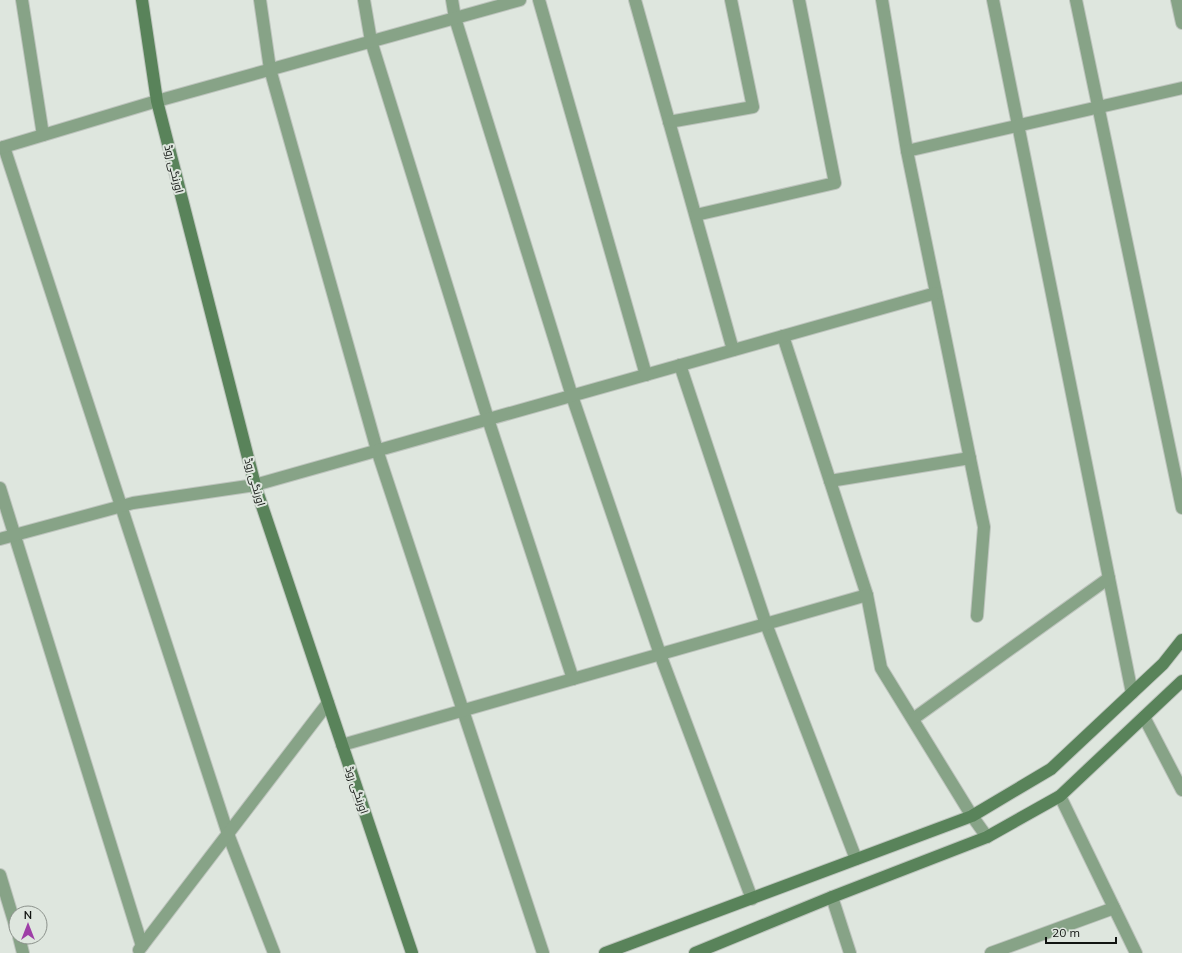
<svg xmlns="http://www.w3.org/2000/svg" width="1182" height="953" font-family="Mulish,Cairo,sans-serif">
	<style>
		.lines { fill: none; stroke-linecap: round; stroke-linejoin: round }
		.minor-casing { stroke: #bdc4bd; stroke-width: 14 }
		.tertiary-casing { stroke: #bdc4bd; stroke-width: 14 }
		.secondary-casing { stroke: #bdc4bd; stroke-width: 14 }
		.minor { stroke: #87a387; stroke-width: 12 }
		.tertiary { stroke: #87a387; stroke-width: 12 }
		.secondary { stroke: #59835a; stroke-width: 12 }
		.labels { text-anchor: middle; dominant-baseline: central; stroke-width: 4; stroke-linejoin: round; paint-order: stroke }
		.street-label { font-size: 11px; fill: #111411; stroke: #dee6de }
	</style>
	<rect width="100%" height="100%" fill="#dee6de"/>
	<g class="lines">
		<defs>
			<g id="minor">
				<polyline points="22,0 43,135"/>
				<polyline points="260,0 270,69 377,450 543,953"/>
				<polyline points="364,0 371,41 488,419 573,679"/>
				<polyline points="452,0 455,18 572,396 660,654 752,899"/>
				<polyline points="539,0 646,375"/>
				<polyline points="635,0 733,350"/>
				<polyline points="882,0 907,151 984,527 977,616"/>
				<polyline points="993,0 1132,693"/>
				<polyline points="1076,0 1182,508"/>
				<polyline points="1177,0 1182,23"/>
				<polyline points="669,122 753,107 731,0"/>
				<polyline points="4,147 228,834 274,953"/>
				<polyline points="0,148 157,101 520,0"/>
				<polyline points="907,151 1182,88"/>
				<polyline points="696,215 835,183 799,0"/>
				<polyline points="783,336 867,595 881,668 972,816 987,837"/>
				<polyline points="680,365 766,624 856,859"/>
				<polyline points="830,481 970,458"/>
				<polyline points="255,485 936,293"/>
				<polyline points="0,488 142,946"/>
				<polyline points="1144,717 1182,790"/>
				<polyline points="913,719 1109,578"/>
				<polyline points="342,745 867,595"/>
				<polyline points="1060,796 1136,953"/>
				<polyline points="0,875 16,928"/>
				<polyline points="832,897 850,953"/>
				<polyline points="19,937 23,953"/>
				<polyline points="139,950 328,703"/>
				<polyline points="991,953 1114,908"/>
			</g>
			<polyline id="tertiary" points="0,539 133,503 255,485"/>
			<g id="secondary">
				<polyline points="142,0 157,101 255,485 412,953"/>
				<polyline points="605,953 972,816 1051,769 1163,664 1182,640"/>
				<polyline points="695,953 832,897 987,837 1060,796 1182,681"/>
			</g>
		</defs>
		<!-- minor casing -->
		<use href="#minor" class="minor-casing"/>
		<!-- tertiary casing -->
		<use href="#tertiary" class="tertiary-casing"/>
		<!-- secondary casing -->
		<use href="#secondary" class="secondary-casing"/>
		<!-- minor -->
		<use href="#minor" class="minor"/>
		<!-- tertiary -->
		<use href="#tertiary" class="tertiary"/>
		<!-- secondary -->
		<use href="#secondary" class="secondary"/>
	</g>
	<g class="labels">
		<!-- street labels -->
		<g class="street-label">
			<text transform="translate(174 169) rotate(76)">اورنگی روڈ</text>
			<text transform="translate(255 482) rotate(74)">اورنگی روڈ</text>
			<text transform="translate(357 790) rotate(71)">اورنگی روڈ</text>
		</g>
	</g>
	<!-- north arrow -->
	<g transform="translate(28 925)"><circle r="19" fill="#dee6de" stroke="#8c928c"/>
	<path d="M0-3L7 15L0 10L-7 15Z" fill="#9e3fa7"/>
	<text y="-6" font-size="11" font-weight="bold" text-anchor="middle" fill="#111411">N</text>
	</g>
	<!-- scale -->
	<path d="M1046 937v6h70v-6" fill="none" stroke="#111411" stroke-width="2"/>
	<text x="1052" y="937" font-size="12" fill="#111411" stroke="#dee6de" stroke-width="3" paint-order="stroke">20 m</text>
</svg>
